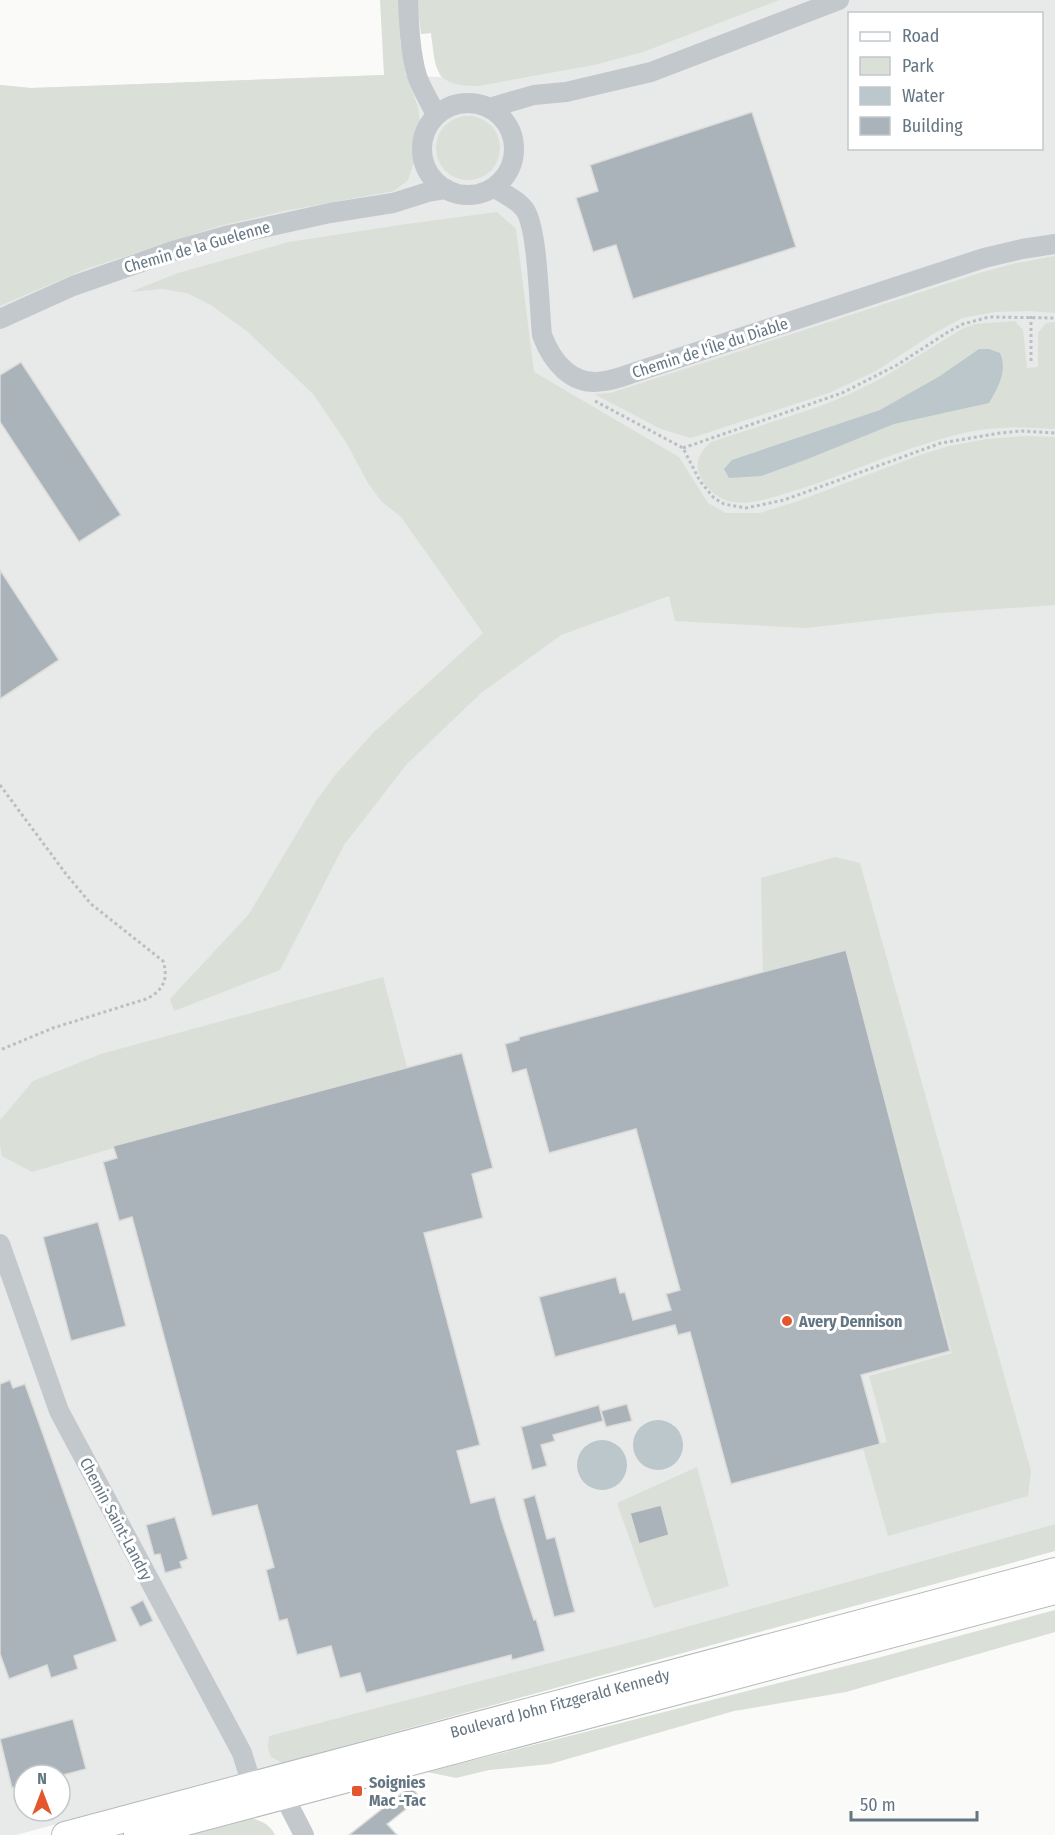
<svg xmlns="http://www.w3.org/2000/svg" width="1055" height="1835" font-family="'Fira Sans Condensed',sans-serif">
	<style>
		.built { fill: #e8e9e9; fill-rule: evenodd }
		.green { fill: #dadfd7 }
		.water { fill: #bbc7cb }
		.building { fill: #aab3b9; stroke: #dcdcda; stroke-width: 1.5 }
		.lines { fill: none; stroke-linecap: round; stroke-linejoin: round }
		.major-casing { stroke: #b5babe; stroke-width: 28 }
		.path { stroke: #bbbfc2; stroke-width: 3; stroke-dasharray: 3 3; stroke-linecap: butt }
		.minor { stroke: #c3c8cc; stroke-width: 20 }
		.major { stroke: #fff; stroke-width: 26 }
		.poi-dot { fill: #e4572e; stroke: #fff; stroke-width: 2 }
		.labels { text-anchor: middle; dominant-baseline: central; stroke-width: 6; stroke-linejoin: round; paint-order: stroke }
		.street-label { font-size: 16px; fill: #657683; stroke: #fff }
		.poi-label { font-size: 16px; font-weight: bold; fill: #657683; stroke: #fff; text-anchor: start }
	</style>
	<rect width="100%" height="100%" fill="#fafaf8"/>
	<!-- built -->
	<path class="built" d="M417,0h638v1524l-409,114 -376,98 1,21 11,6 -266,72h-16v-1750l31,3 353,-13 57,2 -5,-11 -5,-33 -10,1zM850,14h192v134h-192zM24,1775h36v36h-36z"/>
	<!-- green -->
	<g class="green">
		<polygon points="380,0 399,0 400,40 406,75 418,107 420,120 414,142 414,162 408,180 394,191 284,211 219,226 86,269 0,306 0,85 31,88 384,75"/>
		<path d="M417,0h362l-136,52 -49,13 -116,21c-44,0 -42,-15 -47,-53l-10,1z"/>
		<circle cx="468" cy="148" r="32"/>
		<polygon points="497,212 516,229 534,372 679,457 708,503 726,513 760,513 798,501 920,455 949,446 987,439 1025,436 1055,437 1055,605 939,613 806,628 675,621 669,596 561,635 481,693 407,764 344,845 280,970 174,1011 170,999 249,914 316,801 336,774 374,732 483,633 401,517 381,501 368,483 346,442 313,394 248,332 211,305 187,293 162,289 130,292 178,273 289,242 407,224"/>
		<polygon points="1055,256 1055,313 1029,311 995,312 962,318 933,334 876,371 829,393 691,438 661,429 594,394 610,393 629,387 983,272 1012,264"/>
		<path d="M1015,321l8,9 4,38 11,-1v-34l8,-10 9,-1v107c-30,-2 -62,-3 -91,4 -22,5 -44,12 -66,20 -37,13 -73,29 -111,40 -18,5 -36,12 -54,9 -15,-2 -32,-17 -35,-33 -2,-11 5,-20 13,-27l107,-35 32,-13 32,-16 80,-49 13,-5z"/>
		<polygon points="835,857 860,863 1031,1471 1028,1496 888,1536 863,1448 887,1442 869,1376 952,1353 847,954 763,976 761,878"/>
		<polygon points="383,977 408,1071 117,1147 32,1172 2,1156 0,1145 0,1120 33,1081 101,1054"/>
		<polygon points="697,1467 729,1586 654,1608 617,1503"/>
		<polygon points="1055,1524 1055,1551 282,1763 271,1757 268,1748 269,1736 646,1638"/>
		<polygon points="1055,1610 1055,1632 846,1692 734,1711 550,1764 489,1770 456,1778 427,1772 881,1657"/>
		<path d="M246,1816c12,4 24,7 29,19h-98z"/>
	</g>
	<!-- water -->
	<g class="water">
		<path d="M979,349h10l11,4c8,17 -2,35 -11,50l-95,21 -89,36 -44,16 -32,2 -5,-9 8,-9 148,-50 60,-34z"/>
		<circle cx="658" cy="1445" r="25"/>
		<circle cx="602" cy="1465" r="25"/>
	</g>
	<!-- building -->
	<g class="building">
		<polygon points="752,112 796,247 633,299 616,245 593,252 576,198 598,191 590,165"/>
		<polygon points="21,362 121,515 79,542 0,422 0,375"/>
		<polygon points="0,570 59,660 0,699"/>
		<polygon points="846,950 950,1351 861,1375 880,1444 731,1484 690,1332 678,1335 675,1325 555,1357 539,1297 616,1277 620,1293 625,1292 633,1320 671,1310 666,1294 680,1290 636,1129 549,1153 526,1069 512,1073 505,1044 519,1040 519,1037"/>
		<polygon points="462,1053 493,1168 472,1174 483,1218 424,1233 480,1445 457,1451 471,1503 495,1497 501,1519 534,1620 536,1619 545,1651 512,1660 511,1655 366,1693 360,1673 340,1678 331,1646 297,1655 287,1619 279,1621 266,1570 274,1567 257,1505 212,1516 132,1217 119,1221 103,1162 117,1158 113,1146"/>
		<polygon points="98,1222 126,1326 71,1341 43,1237"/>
		<polygon points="10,1380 13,1388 25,1384 117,1641 74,1656 78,1669 51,1678 47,1665 9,1679 0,1654 0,1384"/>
		<polygon points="627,1404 632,1421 606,1427 601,1411"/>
		<polygon points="599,1405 603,1421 553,1435 555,1441 541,1445 547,1466 532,1470 521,1427"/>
		<polygon points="535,1495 547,1539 555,1537 575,1612 554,1617 523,1499"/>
		<polygon points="661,1505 669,1535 639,1544 630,1513"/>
		<polygon points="175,1517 188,1559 180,1562 182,1568 165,1573 160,1554 154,1555 146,1525"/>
		<polygon points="143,1600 153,1621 140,1627 130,1607"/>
		<polygon points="73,1719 86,1769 63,1775 24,1775 24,1785 12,1788 0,1739"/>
		<polygon points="411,1786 420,1798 387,1824 397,1835 349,1835"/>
	</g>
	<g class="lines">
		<defs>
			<g id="major">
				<path id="s1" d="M65,1835l990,-264"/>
				<polyline points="137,1835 1055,1591"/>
			</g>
		</defs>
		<!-- major casing -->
		<use href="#major" class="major-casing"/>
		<!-- path -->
		<g class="path">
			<polyline points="1031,316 1031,364"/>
			<polyline points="595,401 683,448 700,481 714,498 724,504 746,508 784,500 941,443 1000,433 1022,431 1055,433"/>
			<polyline points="683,448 842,393 897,365 948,332 963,324 989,317 1055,318"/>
			<path d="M0,785l66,89 25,30 72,57c6,18 0,30 -17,38l-93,29 -53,22"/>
		</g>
		<!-- minor -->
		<g class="minor">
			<path d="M408,0c1,25 2,52 9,76 5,14 13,26 19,39"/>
			<circle cx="468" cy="149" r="46"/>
			<polyline points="489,108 534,95 566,92 651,72 839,0"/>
			<path d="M495,188c9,6 23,12 30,22 13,19 14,97 17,125 10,27 30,52 62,46 11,-1 22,-6 32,-9l348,-114 38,-9 33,-5"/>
			<polyline points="0,319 73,286 176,250 225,236 330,213 393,203 428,192 446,189"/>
			<polyline points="0,1244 59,1411 242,1753 252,1785"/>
			<polyline points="284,1796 304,1835"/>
		</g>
		<!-- major -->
		<use href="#major" class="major"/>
	</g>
	<!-- markers -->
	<g class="poi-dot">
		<circle cx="787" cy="1321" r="6"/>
		<rect x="351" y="1785" width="12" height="12" rx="3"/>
	</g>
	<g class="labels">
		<!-- street labels -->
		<g class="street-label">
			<text transform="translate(197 247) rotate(-16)">Chemin de la Guelenne</text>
			<text transform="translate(710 348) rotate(-18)">Chemin de l'Île du Diable</text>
			<text transform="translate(116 1519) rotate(62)">Chemin Saint-Landry</text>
			<text stroke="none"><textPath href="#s1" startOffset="512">Boulevard John Fitzgerald Kennedy</textPath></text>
		</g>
		<!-- poi labels -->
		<g class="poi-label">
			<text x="799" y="1321">Avery Dennison</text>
			<text x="369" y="1782">Soignies<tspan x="369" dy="18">Mac -Tac</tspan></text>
		</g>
	</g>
	<!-- legend -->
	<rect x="848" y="12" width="195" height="138" fill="#ffffff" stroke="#c1c8cd" stroke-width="1.5"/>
	<rect x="860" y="32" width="30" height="9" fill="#ffffff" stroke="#c1c8cd" stroke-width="1.5"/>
	<text x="902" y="42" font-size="18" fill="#657683">Road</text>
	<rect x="860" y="57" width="30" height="18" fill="#dadfd7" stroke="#c1c8cd" stroke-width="1.5"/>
	<text x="902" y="72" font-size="18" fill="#657683">Park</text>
	<rect x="860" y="87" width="30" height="18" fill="#bbc7cb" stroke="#c1c8cd" stroke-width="1.5"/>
	<text x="902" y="102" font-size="18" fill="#657683">Water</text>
	<rect x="860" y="117" width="30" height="18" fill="#aab3b9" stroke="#c1c8cd" stroke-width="1.5"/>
	<text x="902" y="132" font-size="18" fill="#657683">Building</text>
	<!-- north arrow -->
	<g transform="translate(42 1793)"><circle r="28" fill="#ffffff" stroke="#c1c8cd" stroke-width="1.5"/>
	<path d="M0-4.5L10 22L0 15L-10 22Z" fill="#e4572e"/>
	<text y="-9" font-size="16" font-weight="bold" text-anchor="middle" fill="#657683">N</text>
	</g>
	<!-- scale -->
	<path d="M851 1811v9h126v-9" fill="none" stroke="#657683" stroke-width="3"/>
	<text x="860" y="1811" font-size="18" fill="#657683" stroke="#ffffff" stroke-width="4.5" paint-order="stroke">50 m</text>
</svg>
